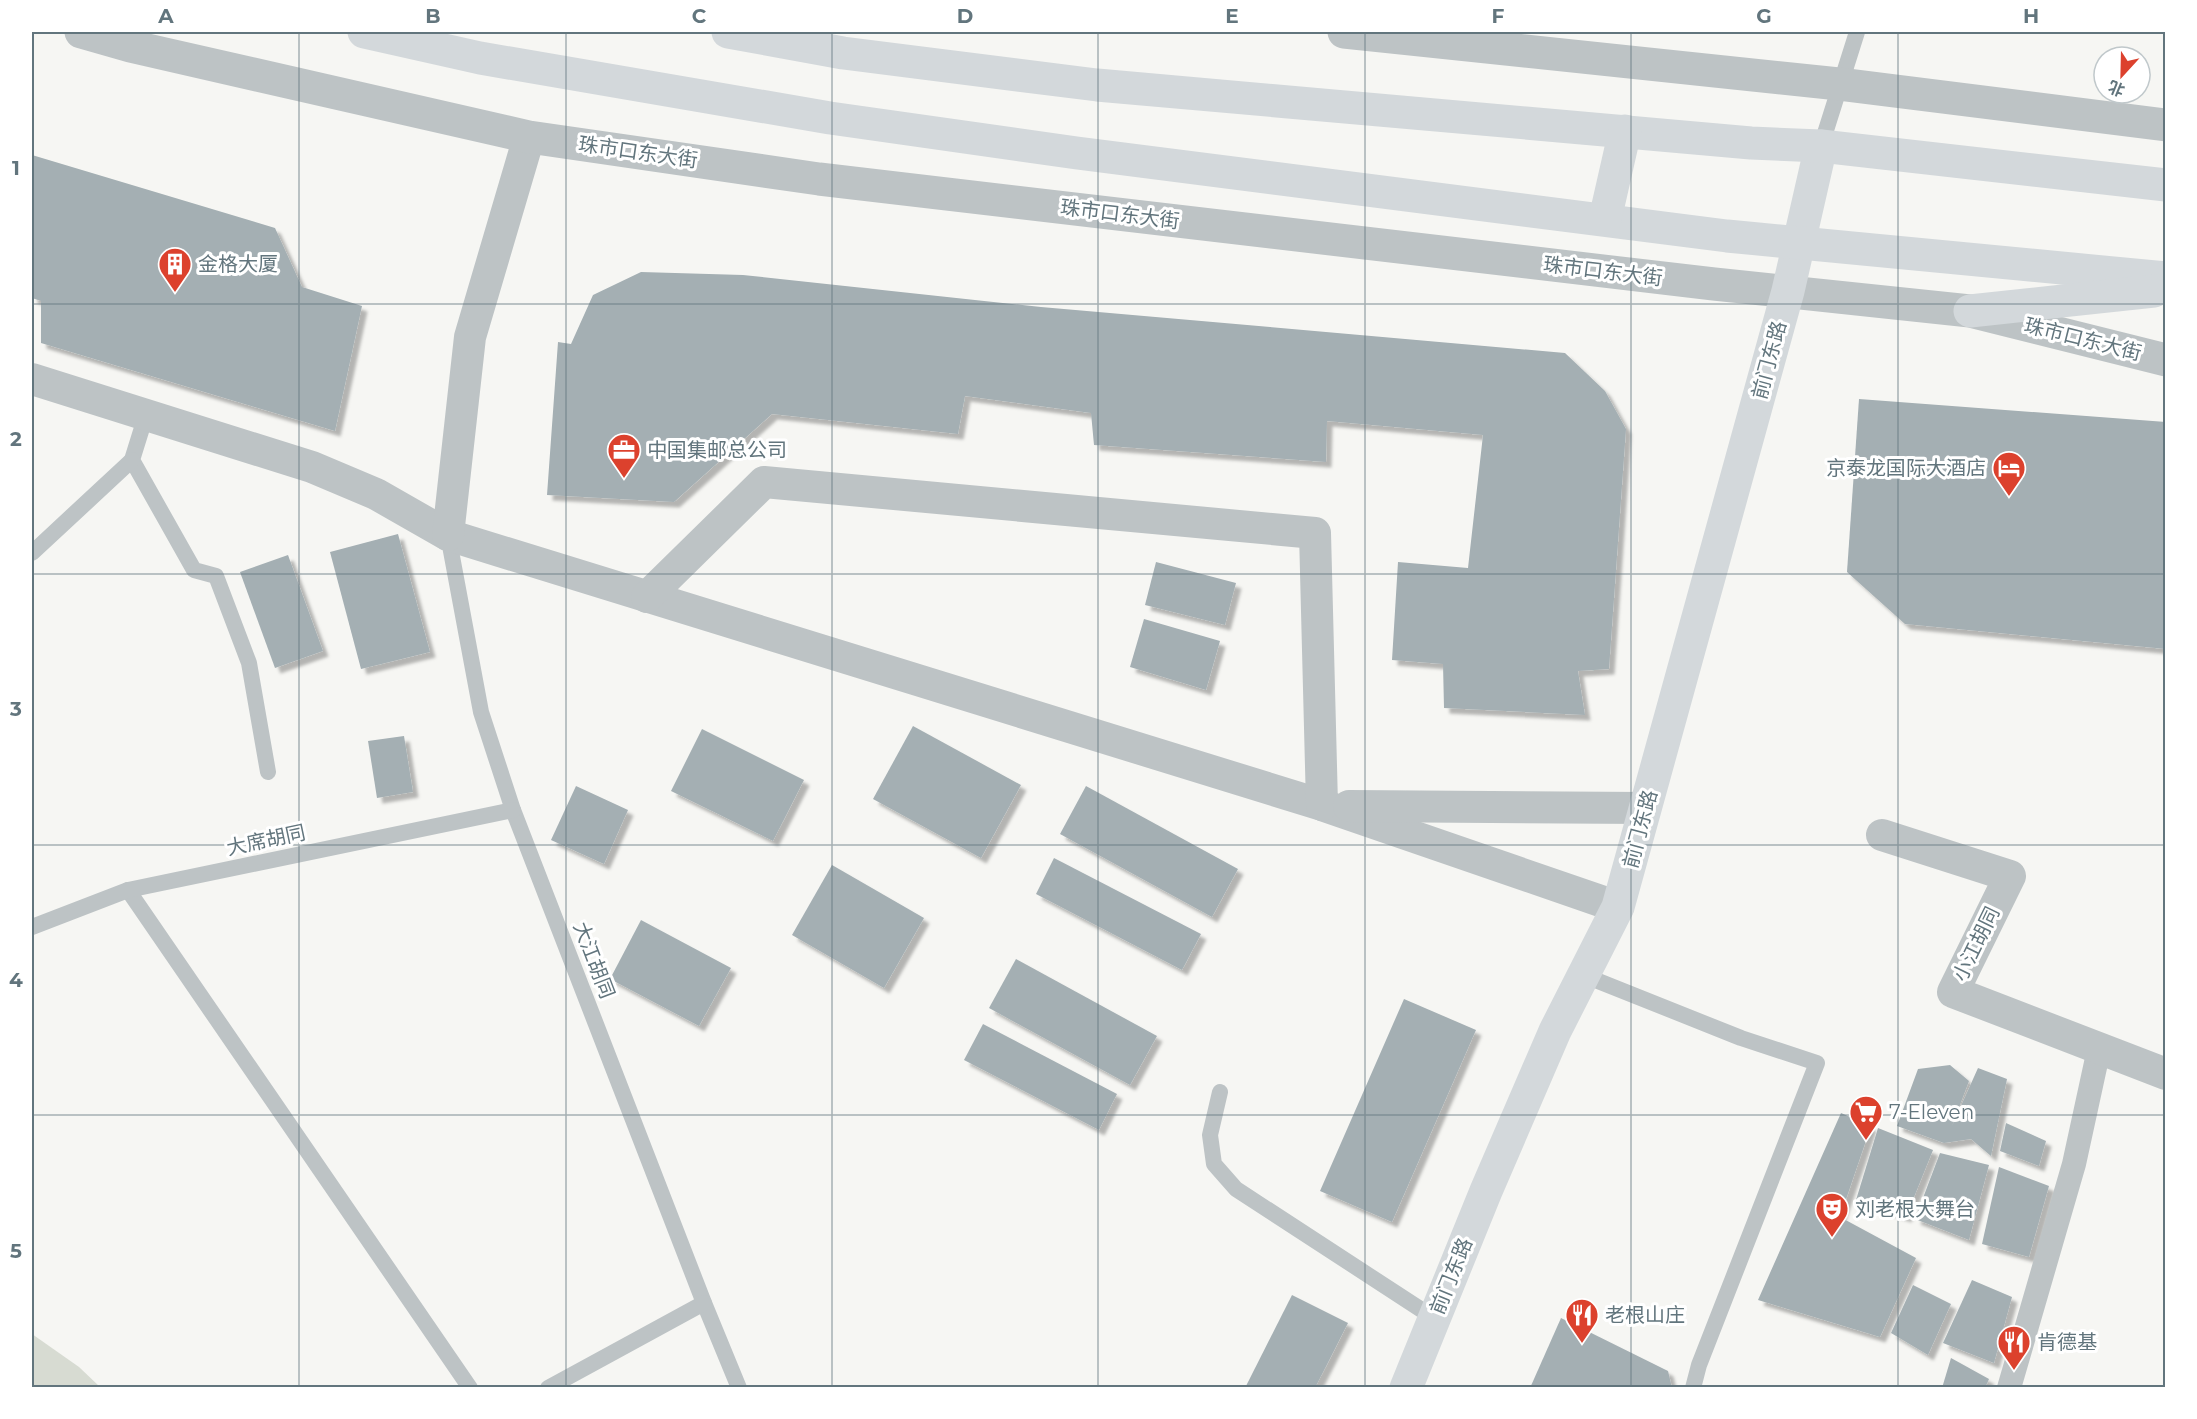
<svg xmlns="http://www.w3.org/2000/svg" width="2197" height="1419" font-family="Montserrat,'Noto Sans SC',sans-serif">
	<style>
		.green { fill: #d7dbd2 }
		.building { fill: #a4afb3; filter: url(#shadow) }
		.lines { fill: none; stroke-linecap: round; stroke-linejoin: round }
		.service { stroke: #bdc3c5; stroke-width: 16 }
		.pedestrian { stroke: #bdc3c5; stroke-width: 24 }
		.minor { stroke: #bdc3c5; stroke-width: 32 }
		.tertiary { stroke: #bdc3c5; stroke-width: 33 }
		.secondary { stroke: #d3d8db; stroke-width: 33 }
		.primary { stroke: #d3d8db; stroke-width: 33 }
		.grid { fill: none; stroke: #62757d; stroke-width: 1.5; stroke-opacity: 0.55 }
		.labels { text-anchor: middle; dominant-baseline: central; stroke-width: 6; stroke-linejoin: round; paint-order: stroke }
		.street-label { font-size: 20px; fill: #62757d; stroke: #fff }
		.poi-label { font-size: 20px; fill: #62757d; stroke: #fff; text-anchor: start }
		.neatline { fill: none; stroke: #62757d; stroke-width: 2 }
		.grid-label { font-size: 20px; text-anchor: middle; font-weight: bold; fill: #62757d }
	</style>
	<defs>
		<filter id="shadow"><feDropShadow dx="5.5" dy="5.5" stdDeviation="1.5" flood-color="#0004"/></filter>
	</defs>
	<rect width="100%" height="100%" fill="#f6f6f3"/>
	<!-- green -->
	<polygon class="green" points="32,1334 79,1367 100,1387 32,1387"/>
	<!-- building -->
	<g class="building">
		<polygon points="32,155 275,228 302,287 362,306 335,431 41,343 41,301 32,298"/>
		<polygon points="641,272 743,275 1041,307 1565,353 1605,391 1626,429 1609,669 1578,671 1585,715 1444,708 1443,664 1392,660 1398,562 1468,568 1483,435 1327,421 1326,462 1094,445 1091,413 965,396 958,434 772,414 674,502 547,495 558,342 571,344 593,295"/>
		<polygon points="1859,399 2166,422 2166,649 1905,624 1847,572"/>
		<polygon points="398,534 430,652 361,669 330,552"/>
		<polygon points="288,555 323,651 275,668 240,572"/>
		<polygon points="1156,562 1236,583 1225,625 1145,605"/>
		<polygon points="1144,619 1220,641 1206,690 1130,667"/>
		<polygon points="913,726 1021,785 981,858 873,799"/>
		<polygon points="702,729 804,780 773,841 671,791"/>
		<polygon points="404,736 413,792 377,798 368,741"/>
		<polygon points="576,786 628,810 604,864 551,840"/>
		<polygon points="1086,786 1238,869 1212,917 1060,834"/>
		<polygon points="1054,858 1201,934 1182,970 1036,894"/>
		<polygon points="832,865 924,918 884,988 792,935"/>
		<polygon points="641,920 731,968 699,1026 610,979"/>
		<polygon points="1016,959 1157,1036 1130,1085 989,1008"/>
		<polygon points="1404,999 1476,1030 1392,1222 1320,1191"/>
		<polygon points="983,1024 1117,1094 1099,1130 964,1060"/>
		<polygon points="1950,1065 1969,1081 1952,1126 1978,1068 2007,1079 1991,1156 1971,1139 1944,1143 1897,1126 1918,1069"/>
		<polygon points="1841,1113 1871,1126 1840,1217 1916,1258 1880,1337 1758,1300"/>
		<polygon points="2006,1123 2046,1141 2039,1166 2000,1151"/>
		<polygon points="1878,1128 1933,1150 1906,1217 1856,1200"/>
		<polygon points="1940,1153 1989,1165 1969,1240 1915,1219"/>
		<polygon points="1999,1167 2049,1186 2029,1257 1982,1244"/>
		<polygon points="1972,1280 2012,1297 1994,1363 1943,1343"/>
		<polygon points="1913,1285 1951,1304 1928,1355 1891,1333"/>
		<polygon points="1292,1295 1348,1323 1315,1388 1245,1388"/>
		<polygon points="1561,1318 1668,1371 1672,1388 1530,1388"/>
		<polygon points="1951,1358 1989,1379 1985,1388 1942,1388"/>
	</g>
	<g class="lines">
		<!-- service -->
		<g class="service">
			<polyline points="1821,146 1857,32"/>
			<polyline points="146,415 132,460 194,570 216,576 249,663 268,772"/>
			<polyline points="448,535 481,712 513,810 704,1303 739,1388"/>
			<polyline points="32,553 132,460"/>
			<polyline points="128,890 470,1388"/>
			<polyline points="32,927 128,890 513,810"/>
			<polyline points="1583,975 1741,1038 1817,1063 1699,1365 1693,1388"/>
			<polyline points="1220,1092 1210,1135 1214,1164 1236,1189 1434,1318"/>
			<polyline points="548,1388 704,1303"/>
		</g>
		<!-- pedestrian -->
		<polyline class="pedestrian" points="2009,1388 2074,1164 2099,1049"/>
		<!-- minor -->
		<g class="minor">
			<polyline points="32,379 312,467 376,494 448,535 1322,805 1618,907"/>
			<polyline points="448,535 470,337 529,137"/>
			<polyline points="647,597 764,482 1315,533 1322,805"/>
			<polyline points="1349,806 1645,808"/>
			<polyline points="1882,835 2010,876 1953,992 2166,1074"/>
		</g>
		<!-- tertiary -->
		<g class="tertiary">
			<polyline points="81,32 130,46 529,137 819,179 1714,284 1970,311 2166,360"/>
			<polyline points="1344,32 1839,84 2166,125"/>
		</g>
		<!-- secondary -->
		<polyline class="secondary" points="1406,1388 1486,1191 1555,1031 1618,907 1788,291 1821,146"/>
		<!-- primary -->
		<g class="primary">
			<polyline points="364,32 480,58 830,118 1077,153 1727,236 2166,278"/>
			<polyline points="728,32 843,53 1097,85 1751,143 1821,146 2166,185"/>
			<polyline points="1605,219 1625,131"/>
			<polyline points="1970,311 2154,291"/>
		</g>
	</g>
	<!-- grid -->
	<path class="grid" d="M299,32v1356M566,32v1356M832,32v1356M1098,32v1356M1365,32v1356M1631,32v1356M1898,32v1356M32,304h2134M32,574h2134M32,845h2134M32,1115h2134"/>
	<!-- icons -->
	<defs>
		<symbol id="building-pin" viewBox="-11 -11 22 30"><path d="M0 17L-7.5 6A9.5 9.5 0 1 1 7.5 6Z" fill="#dc412d" stroke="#fff"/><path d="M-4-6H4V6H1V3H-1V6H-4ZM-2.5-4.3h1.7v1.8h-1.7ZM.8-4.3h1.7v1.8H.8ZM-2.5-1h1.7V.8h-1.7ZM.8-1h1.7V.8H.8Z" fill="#fff"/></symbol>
		<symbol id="office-pin" viewBox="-11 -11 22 30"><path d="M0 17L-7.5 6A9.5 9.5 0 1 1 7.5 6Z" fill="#dc412d" stroke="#fff"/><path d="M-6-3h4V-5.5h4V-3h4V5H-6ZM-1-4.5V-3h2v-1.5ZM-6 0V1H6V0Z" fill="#fff"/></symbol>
		<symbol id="hotel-pin" viewBox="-11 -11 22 30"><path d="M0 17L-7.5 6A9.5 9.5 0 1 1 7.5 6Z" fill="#dc412d" stroke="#fff"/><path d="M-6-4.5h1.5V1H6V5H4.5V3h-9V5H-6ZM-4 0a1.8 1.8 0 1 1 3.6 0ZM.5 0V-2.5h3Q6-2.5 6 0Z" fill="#fff"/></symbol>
		<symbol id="supermarket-pin" viewBox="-11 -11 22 30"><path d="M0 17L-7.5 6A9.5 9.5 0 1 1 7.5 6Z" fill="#dc412d" stroke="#fff"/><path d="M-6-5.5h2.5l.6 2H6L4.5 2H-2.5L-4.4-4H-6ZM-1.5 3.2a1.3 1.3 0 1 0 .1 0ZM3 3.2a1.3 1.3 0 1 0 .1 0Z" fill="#fff"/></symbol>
		<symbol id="theatre-pin" viewBox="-11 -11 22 30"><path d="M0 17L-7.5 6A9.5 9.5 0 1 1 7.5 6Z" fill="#dc412d" stroke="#fff"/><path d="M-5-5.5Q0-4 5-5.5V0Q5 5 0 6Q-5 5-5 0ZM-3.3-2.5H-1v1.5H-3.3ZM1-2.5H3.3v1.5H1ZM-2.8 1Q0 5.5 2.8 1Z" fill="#fff"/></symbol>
		<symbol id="restaurant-pin" viewBox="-11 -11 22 30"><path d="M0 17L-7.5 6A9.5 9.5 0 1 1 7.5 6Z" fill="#dc412d" stroke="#fff"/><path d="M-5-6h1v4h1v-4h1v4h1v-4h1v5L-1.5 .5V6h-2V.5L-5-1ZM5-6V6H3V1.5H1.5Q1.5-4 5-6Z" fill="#fff"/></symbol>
	</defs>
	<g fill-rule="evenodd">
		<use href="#building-pin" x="156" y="245" width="38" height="52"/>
		<use href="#office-pin" x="605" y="431" width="38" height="52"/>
		<use href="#hotel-pin" x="1990" y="449" width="38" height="52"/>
		<use href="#supermarket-pin" x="1847" y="1093" width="38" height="52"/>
		<use href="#theatre-pin" x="1813" y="1190" width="38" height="52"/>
		<use href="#restaurant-pin" x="1563" y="1296" width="38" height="52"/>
		<use href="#restaurant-pin" x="1995" y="1323" width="38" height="52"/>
	</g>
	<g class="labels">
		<!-- street labels -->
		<g class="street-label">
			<text transform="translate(638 152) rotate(8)">珠市口东大街</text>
			<text transform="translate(1120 214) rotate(7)">珠市口东大街</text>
			<text transform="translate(1603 271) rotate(7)">珠市口东大街</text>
			<text transform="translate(2083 339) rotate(14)">珠市口东大街</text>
			<text transform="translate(1769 360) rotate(-75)">前门东路</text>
			<text transform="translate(1640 829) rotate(-75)">前门东路</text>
			<text transform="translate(266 840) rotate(-12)">大席胡同</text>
			<text transform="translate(1976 944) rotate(-64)">小江胡同</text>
			<text transform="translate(594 960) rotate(69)">大江胡同</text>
			<text transform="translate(1451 1276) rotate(-68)">前门东路</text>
		</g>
		<!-- poi labels -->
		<g class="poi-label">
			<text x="198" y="264">金格大厦</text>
			<text x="647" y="450">中国集邮总公司</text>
			<text x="1986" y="468" text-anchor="end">京泰龙国际大酒店</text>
			<text x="1889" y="1112">7-Eleven</text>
			<text x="1855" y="1209">刘老根大舞台</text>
			<text x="1605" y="1315">老根山庄</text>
			<text x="2037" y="1342">肯德基</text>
		</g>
	</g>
	<!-- border -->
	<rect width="2197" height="1419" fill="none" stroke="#ffffff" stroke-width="66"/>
	<!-- north arrow -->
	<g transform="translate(2122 75) rotate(202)"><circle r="28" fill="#ffffff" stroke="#c0c8cb" stroke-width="1.5"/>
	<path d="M0-4.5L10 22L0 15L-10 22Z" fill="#dc412d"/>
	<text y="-9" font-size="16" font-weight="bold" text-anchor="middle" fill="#62757d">北</text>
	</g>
	<rect x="33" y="33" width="2131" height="1353" class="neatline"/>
	<g class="grid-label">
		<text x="166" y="23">A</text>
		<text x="433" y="23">B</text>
		<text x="699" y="23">C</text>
		<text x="965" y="23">D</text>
		<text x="1232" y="23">E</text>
		<text x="1498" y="23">F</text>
		<text x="1764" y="23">G</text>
		<text x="2031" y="23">H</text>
		<text x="16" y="175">1</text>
		<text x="16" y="446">2</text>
		<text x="16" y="716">3</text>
		<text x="16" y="987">4</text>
		<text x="16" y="1258">5</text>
	</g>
</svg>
